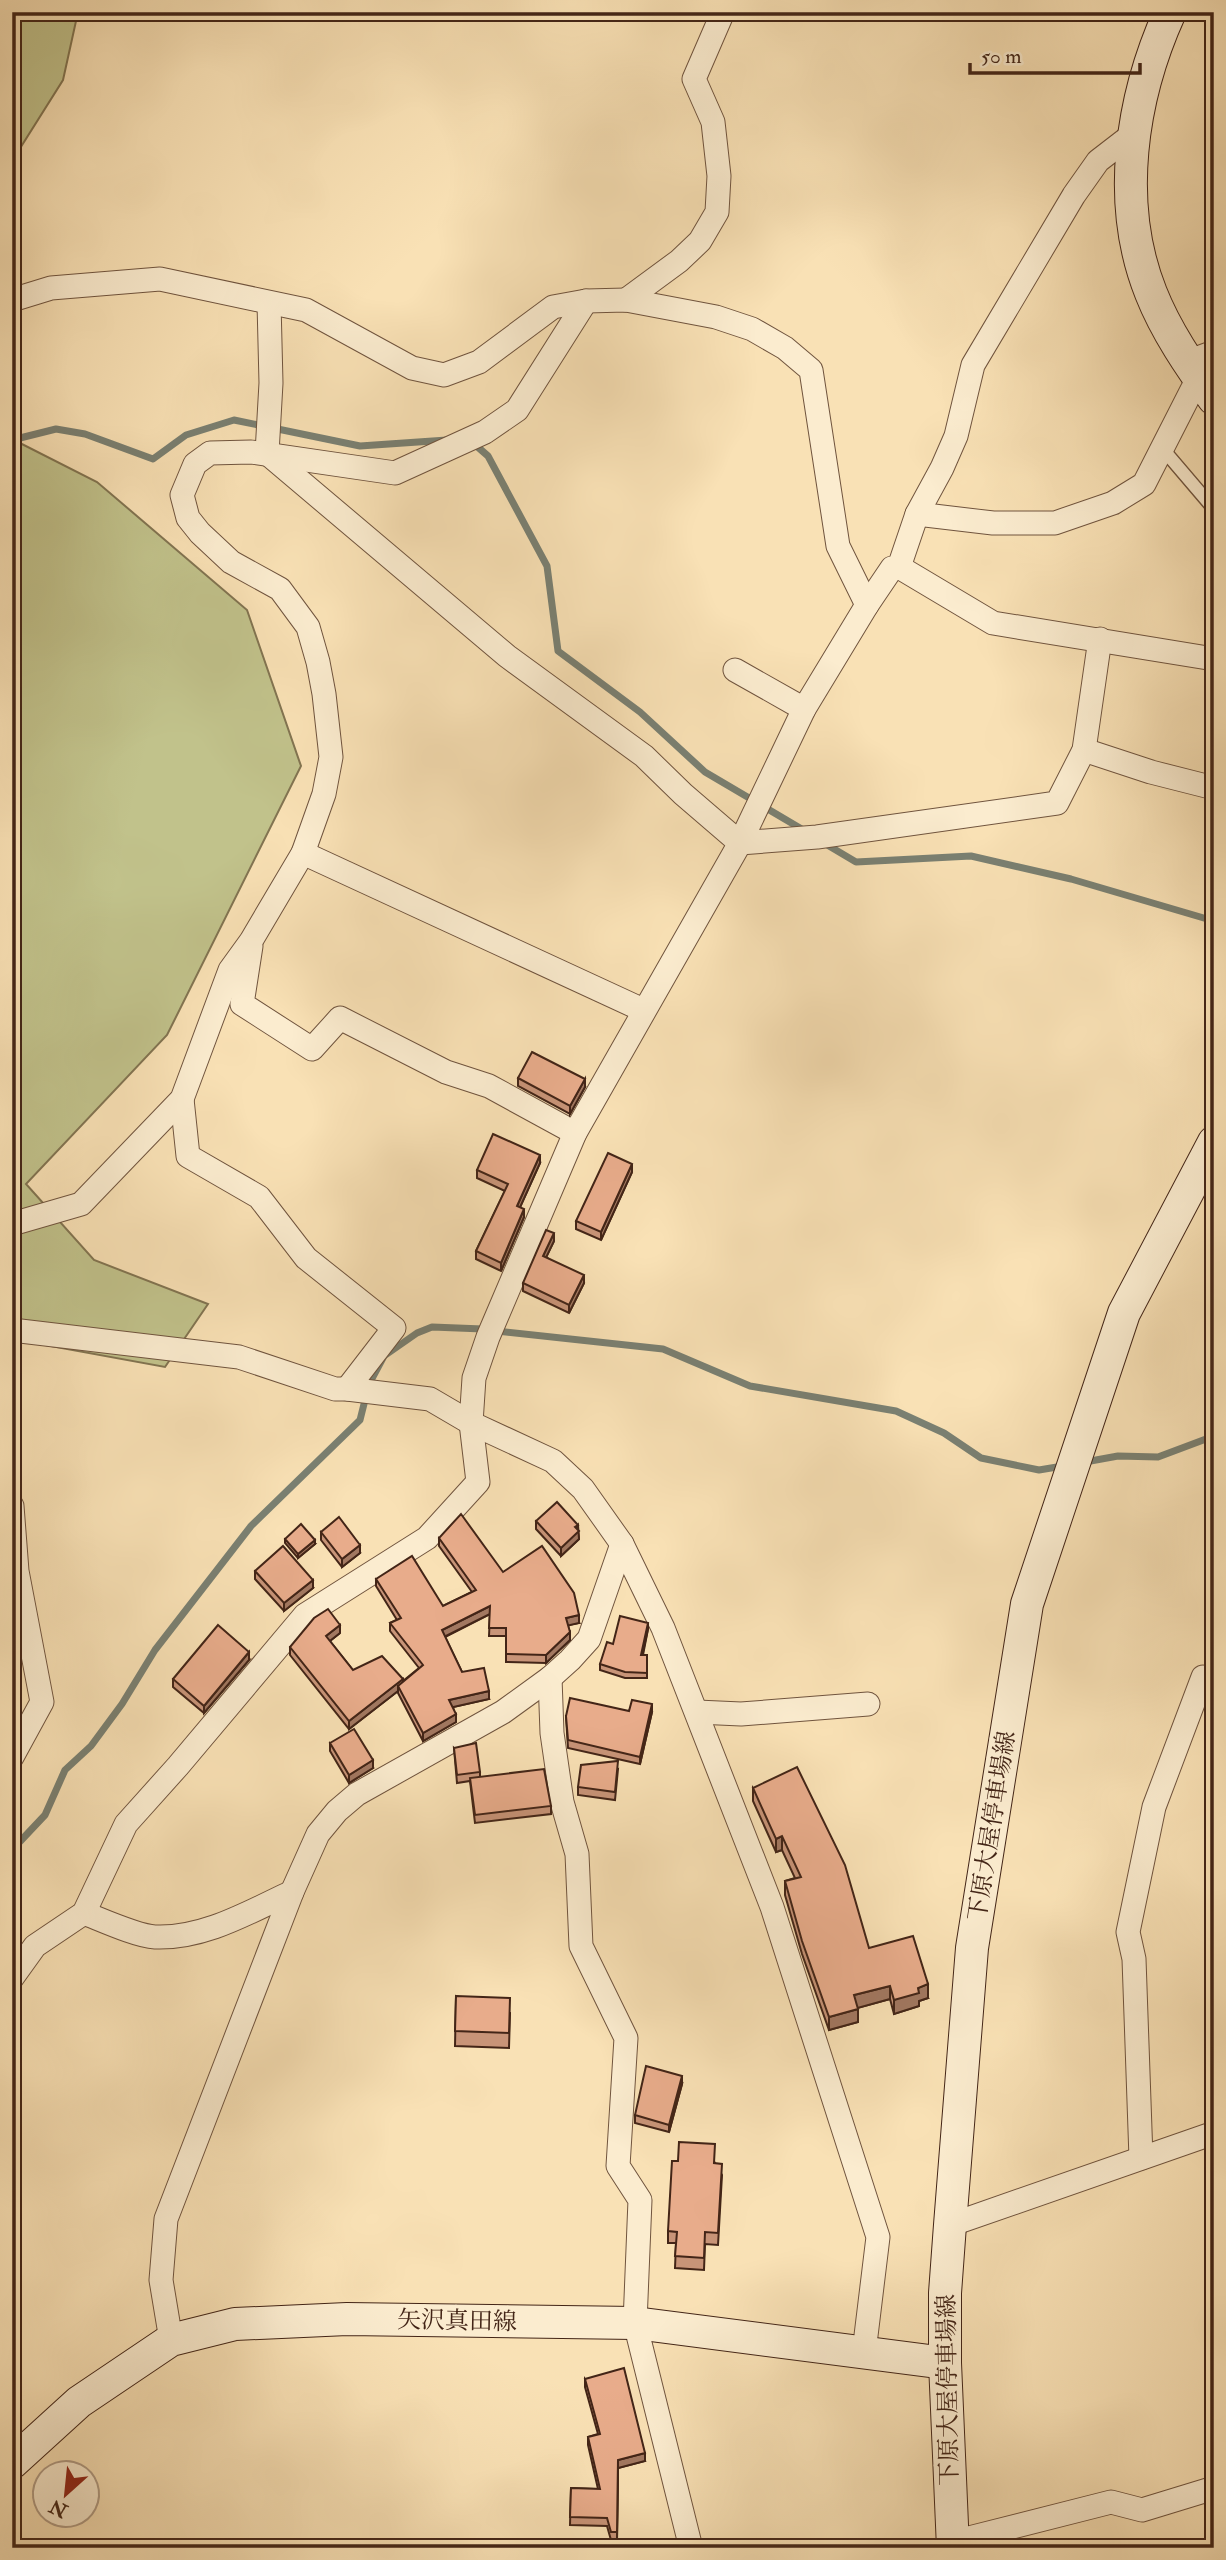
<svg xmlns="http://www.w3.org/2000/svg" width="1226" height="2560" font-family="'IM FELL Double Pica','Noto Serif JP',serif">
	<style>
		.green { fill: #c1c28b; stroke: #827451; stroke-width: 2 }
		.lines { fill: none; stroke-linecap: round; stroke-linejoin: round }
		.stream { stroke: #7a8072; stroke-width: 7 }
		.lane-casing { stroke: #70543e; stroke-width: 15 }
		.street-casing { stroke: #70543e; stroke-width: 25 }
		.secondary-casing { stroke: #432517; stroke-width: 34 }
		.lane { stroke: #fbeccf; stroke-width: 12 }
		.street { stroke: #fbeccf; stroke-width: 23 }
		.secondary { stroke: #fbeccf; stroke-width: 32 }
		.wall { fill: #c89478; stroke: #432517; stroke-width: 2 }
		.shaded-wall { fill: #a27861; stroke: #432517; stroke-width: 2 }
		.building { fill: #e8ac8b; stroke: #432517; stroke-width: 2 }
		.labels { text-anchor: middle; dominant-baseline: central; stroke-width: 7; stroke-linejoin: round; paint-order: stroke }
		.street-label { font-size: 24px; fill: #432517; stroke: #fbeccf }
	</style>
	<rect width="100%" height="100%" fill="#f9e1b5"/>
	<filter id="stains"><feTurbulence type="fractalNoise" baseFrequency=".00286" numOctaves="4"/><feColorMatrix values="0 0 0 0 .2 0 0 0 0 .09 0 0 0 0 .02 0 0 0 .5 -.17"/></filter>
	<radialGradient id="worn" r=".72"><stop offset=".6" stop-color="#630" stop-opacity="0"/><stop offset="1" stop-color="#630" stop-opacity=".3"/></radialGradient>
	<!-- green -->
	<g class="green">
		<polygon points="12,12 78,12 63,80 12,161"/>
		<polygon points="12,439 97,482 247,610 301,766 167,1035 26,1184 94,1260 208,1304 165,1367 12,1339"/>
	</g>
	<g class="lines">
		<!-- stream -->
		<g class="stream">
			<polyline points="12,440 56,429 85,434 153,459 186,435 234,420 360,446 447,440"/>
			<polyline points="472,442 488,456 547,566 558,651 640,712 705,772 805,831"/>
			<polyline points="824,843 856,862 971,856 1071,879 1214,921"/>
			<polyline points="497,1331 663,1349 750,1386 896,1411 944,1433 981,1458 1039,1470 1063,1466"/>
			<polyline points="368,1386 384,1356 417,1333 432,1327 483,1329"/>
			<polyline points="1085,1462 1118,1456 1158,1457 1214,1436"/>
			<polyline points="12,1850 45,1815 65,1770 91,1746 122,1704 155,1650 251,1526 360,1420 364,1404"/>
		</g>
		<defs>
			<polyline id="lane" points="1162,448 1214,509"/>
			<g id="street">
				<polyline points="12,300 51,288 160,279 306,310 412,368 444,375 479,362 553,307 586,301 626,300 716,317 752,329 785,348 811,370 838,546 867,605"/>
				<polyline points="626,300 679,261 700,241 717,212 719,176 713,122 694,79 723,12"/>
				<polyline points="1187,362 1214,352"/>
				<polyline points="267,453 271,383 269,303"/>
				<polyline points="268,454 507,656 644,756 683,794 740,843 817,837 1057,803 1084,750 1100,639"/>
				<polyline points="917,514 993,523 1055,523 1113,503 1144,484 1198,378"/>
				<polyline points="899,567 993,623 1214,659"/>
				<polyline points="735,670 804,709"/>
				<polyline points="1084,750 1151,772 1214,788"/>
				<polyline points="303,853 643,1010"/>
				<polyline points="251,946 242,1004 312,1049 340,1018 446,1072 489,1086 575,1133"/>
				<polyline points="182,1099 188,1156 259,1197 306,1258 394,1328 347,1389"/>
				<polyline points="12,1224 81,1204 182,1099 230,970 251,941 303,853 324,794 331,757 324,694 318,662 308,627 280,589 231,562 200,533 188,518 182,495 195,464 210,453 251,452 395,473 485,432 517,410 586,301"/>
				<polyline points="12,1330 239,1357 335,1389 347,1389 430,1399 471,1423 553,1461 583,1489 622,1544 663,1628 772,1907 878,2237 864,2352"/>
				<polyline points="12,1506 17,1571 42,1702 12,1757"/>
				<polyline points="550,1678 552,1733 562,1802 577,1854 581,1946 626,2038 618,2166 640,2200 635,2323 691,2548"/>
				<polyline points="697,1712 741,1714 868,1704"/>
				<path d="M84,1913c18,7 53,23 71,24 49,2 94,-25 137,-45"/>
				<polyline points="12,1978 35,1946 84,1913 126,1824 178,1766 305,1615 427,1538 478,1482 471,1423 474,1378 488,1337 575,1133 740,843 804,709 867,605 892,568 899,567 917,514 942,468 956,436 973,365 1074,195 1098,161 1133,134"/>
				<polyline points="1141,2158 1134,1959 1128,1932 1154,1807 1203,1677"/>
				<polyline points="950,2225 1214,2133"/>
				<polyline points="171,2340 161,2280 166,2219 292,1892 318,1834 337,1811 357,1794 503,1712 550,1678 570,1660 589,1639 622,1544"/>
				<polyline points="953,2542 1111,2502 1142,2510 1214,2488"/>
			</g>
			<g id="secondary">
				<path d="M1170,12c-39,86 -55,191 -19,281 15,38 39,73 63,106"/>
				<polyline points="12,2463 79,2402 171,2340 235,2324 347,2319 635,2323 945,2363"/>
				<polyline points="953,2548 945,2363 945,2293 950,2225 972,1948 1027,1604 1124,1313 1214,1142"/>
			</g>
		</defs>
		<!-- lane casing -->
		<use href="#lane" class="lane-casing"/>
		<!-- street casing -->
		<use href="#street" class="street-casing"/>
		<!-- secondary casing -->
		<use href="#secondary" class="secondary-casing"/>
		<!-- lane -->
		<use href="#lane" class="lane"/>
		<!-- street -->
		<use href="#street" class="street"/>
		<!-- secondary -->
		<use href="#secondary" class="secondary"/>
	</g>
	<!-- wall -->
	<g class="wall">
		<polygon points="518,1078 585,1087 570,1114 518,1086"/>
		<polygon points="540,1163 520,1207 524,1217 501,1271 476,1259 476,1251 505,1191 477,1178 477,1170"/>
		<polygon points="632,1172 601,1240 576,1229 576,1221"/>
		<polygon points="554,1241 546,1257 584,1283 569,1313 523,1291 523,1283"/>
		<polygon points="536,1521 578,1530 579,1539 561,1556 536,1529"/>
		<polygon points="321,1532 360,1553 342,1567 321,1540"/>
		<polygon points="439,1538 503,1572 579,1623 568,1625 570,1640 546,1663 506,1662 506,1636 489,1636 490,1614 445,1637 462,1672 489,1699 453,1707 456,1722 423,1741 398,1693 398,1691 349,1729 290,1655 290,1647 340,1633 330,1641 353,1670 403,1681 419,1668 390,1631 390,1623 397,1620 376,1586 376,1579 443,1606 472,1592 439,1546"/>
		<polygon points="285,1539 315,1544 298,1558 285,1543"/>
		<polygon points="255,1571 313,1588 284,1611 255,1579"/>
		<polygon points="648,1629 643,1655 647,1655 647,1678 625,1678 600,1670 600,1664 613,1644"/>
		<polygon points="249,1660 204,1713 173,1687 173,1679"/>
		<polygon points="629,1711 652,1712 640,1764 568,1748 566,1716"/>
		<polygon points="330,1743 373,1768 349,1783 330,1751"/>
		<polygon points="454,1748 480,1772 480,1777 551,1806 551,1814 475,1823 470,1781 457,1783"/>
		<polygon points="618,1769 615,1800 578,1795 578,1787"/>
		<polygon points="753,1788 869,1948 928,1998 919,2001 919,2006 894,2014 890,1999 857,2008 858,2022 829,2030 802,1954 785,1895 785,1881 795,1878 782,1850 776,1852 753,1801"/>
		<polygon points="456,1996 510,2013 509,2048 455,2046"/>
		<polygon points="682,2084 669,2132 635,2123 635,2115"/>
		<polygon points="715,2163 722,2175 718,2245 705,2244 704,2270 675,2268 676,2243 668,2243 668,2231"/>
		<polygon points="585,2379 645,2461 618,2468 617,2540 611,2540 607,2526 570,2525 571,2488 598,2489 588,2445 588,2437 598,2434 585,2387"/>
	</g>
	<!-- shaded-wall -->
	<g class="shaded-wall">
		<polygon points="585,1079 585,1087 570,1114 570,1106"/>
		<polygon points="540,1155 540,1163 517,1214 517,1206"/>
		<polygon points="632,1164 632,1172 601,1240 601,1232"/>
		<polygon points="524,1209 524,1217 501,1271 501,1263"/>
		<polygon points="554,1233 554,1241 543,1264 543,1256"/>
		<polygon points="584,1275 584,1283 569,1313 569,1305"/>
		<polygon points="578,1525 579,1539 561,1556 561,1548"/>
		<polygon points="315,1540 315,1544 298,1558 298,1554"/>
		<polygon points="360,1545 360,1553 342,1567 342,1559"/>
		<polygon points="313,1580 313,1588 284,1611 284,1603"/>
		<polygon points="490,1606 490,1614 442,1638 442,1630"/>
		<polygon points="579,1615 579,1623 566,1626 566,1618"/>
		<polygon points="648,1623 648,1629 641,1661 641,1655"/>
		<polygon points="340,1625 340,1633 326,1644 326,1636"/>
		<polygon points="570,1632 570,1640 546,1663 546,1655"/>
		<polygon points="249,1652 249,1660 204,1713 204,1706"/>
		<polygon points="403,1679 403,1687 398,1686 398,1691 349,1729 349,1721"/>
		<polygon points="489,1691 489,1699 449,1708 449,1700"/>
		<polygon points="652,1704 652,1712 640,1764 640,1757"/>
		<polygon points="456,1714 456,1722 423,1741 423,1733"/>
		<polygon points="373,1760 373,1768 349,1783 349,1775"/>
		<polygon points="782,1836 782,1850 776,1852 776,1839"/>
		<polygon points="928,1984 928,1998 919,2001 919,2006 894,2014 894,2000 918,1988"/>
		<polygon points="890,1986 890,1999 854,2009 854,1995"/>
		<polygon points="858,2009 858,2022 829,2030 829,2017"/>
		<polygon points="682,2076 682,2084 669,2132 669,2125"/>
		<polygon points="645,2453 645,2461 618,2468 617,2540 618,2460"/>
	</g>
	<!-- building -->
	<g class="building">
		<polygon points="532,1052 585,1079 570,1106 518,1078"/>
		<polygon points="493,1134 540,1155 517,1206 524,1209 501,1263 476,1251 508,1184 477,1170"/>
		<polygon points="608,1153 632,1164 601,1232 576,1221"/>
		<polygon points="546,1230 554,1233 543,1256 584,1275 569,1305 523,1283"/>
		<polygon points="557,1502 578,1525 575,1527 579,1531 561,1548 536,1521"/>
		<polygon points="461,1514 503,1572 542,1546 574,1593 579,1615 566,1618 570,1632 546,1655 506,1654 506,1628 489,1628 490,1606 442,1630 462,1672 484,1668 489,1691 449,1700 456,1714 423,1733 398,1686 423,1665 390,1623 401,1618 376,1579 412,1556 443,1606 476,1590 439,1538"/>
		<polygon points="339,1517 360,1545 342,1559 321,1532"/>
		<polygon points="301,1524 315,1540 298,1554 285,1539"/>
		<polygon points="283,1546 313,1580 284,1603 255,1571"/>
		<polygon points="328,1609 340,1625 326,1636 353,1670 382,1656 403,1679 349,1721 290,1647 314,1618"/>
		<polygon points="620,1616 648,1623 641,1655 647,1655 647,1673 625,1672 600,1664 607,1642 613,1644"/>
		<polygon points="218,1625 249,1652 204,1706 173,1679"/>
		<polygon points="570,1698 629,1711 632,1700 652,1704 640,1757 568,1740 566,1716"/>
		<polygon points="354,1729 373,1760 349,1775 330,1743"/>
		<polygon points="476,1743 480,1772 457,1775 454,1748"/>
		<polygon points="618,1761 615,1792 578,1787 581,1765"/>
		<polygon points="797,1767 845,1865 869,1948 913,1936 928,1984 918,1988 919,1993 894,2000 890,1986 854,1995 858,2009 829,2017 802,1941 785,1881 801,1877 782,1836 776,1839 753,1788"/>
		<polygon points="544,1769 551,1806 475,1815 470,1778"/>
		<polygon points="456,1996 510,1998 509,2033 455,2031"/>
		<polygon points="646,2066 682,2076 669,2125 635,2115"/>
		<polygon points="679,2142 715,2144 714,2163 722,2164 718,2233 705,2232 704,2258 675,2256 677,2232 668,2231 672,2161 678,2161"/>
		<polygon points="624,2368 645,2453 618,2460 617,2532 611,2532 607,2518 570,2517 571,2488 600,2489 588,2437 600,2434 585,2379"/>
	</g>
	<g class="labels">
		<!-- street labels -->
		<g class="street-label">
			<text transform="translate(992 1826) rotate(-81)">下原大屋停車場線</text>
			<text transform="translate(457 2321) rotate(1)">矢沢真田線</text>
			<text transform="translate(948 2390) rotate(-91)">下原大屋停車場線</text>
		</g>
	</g>
	<!-- margin -->
	<rect width="1226" height="2560" fill="none" stroke="#f9e1b5" stroke-width="42"/>
	<rect x="14" y="14" width="1198" height="2532" fill="none" stroke="#432517" stroke-width="3.5"/>
	<rect x="21" y="21" width="1184" height="2518" fill="none" stroke="#432517" stroke-width="2"/>
	<!-- north arrow -->
	<g transform="translate(66 2494) rotate(207)"><circle r="33" fill="#fbeccf" stroke="#b19c85" stroke-width="2"/>
	<path d="M0-5L12 26L0 18L-12 26Z" fill="#8f2418"/>
	<text y="-10" font-size="19" font-weight="bold" text-anchor="middle" fill="#432517">N</text>
	</g>
	<!-- scale -->
	<path d="M970 63v10h170v-10" fill="none" stroke="#432517" stroke-width="3.5"/>
	<text x="981" y="63" font-size="21" fill="#432517" stroke="#fbeccf" stroke-width="5" paint-order="stroke">50 m</text>
	<rect width="100%" height="100%" filter="url(#stains)"/>
	<rect width="100%" height="100%" fill="url(#worn)"/>
</svg>
